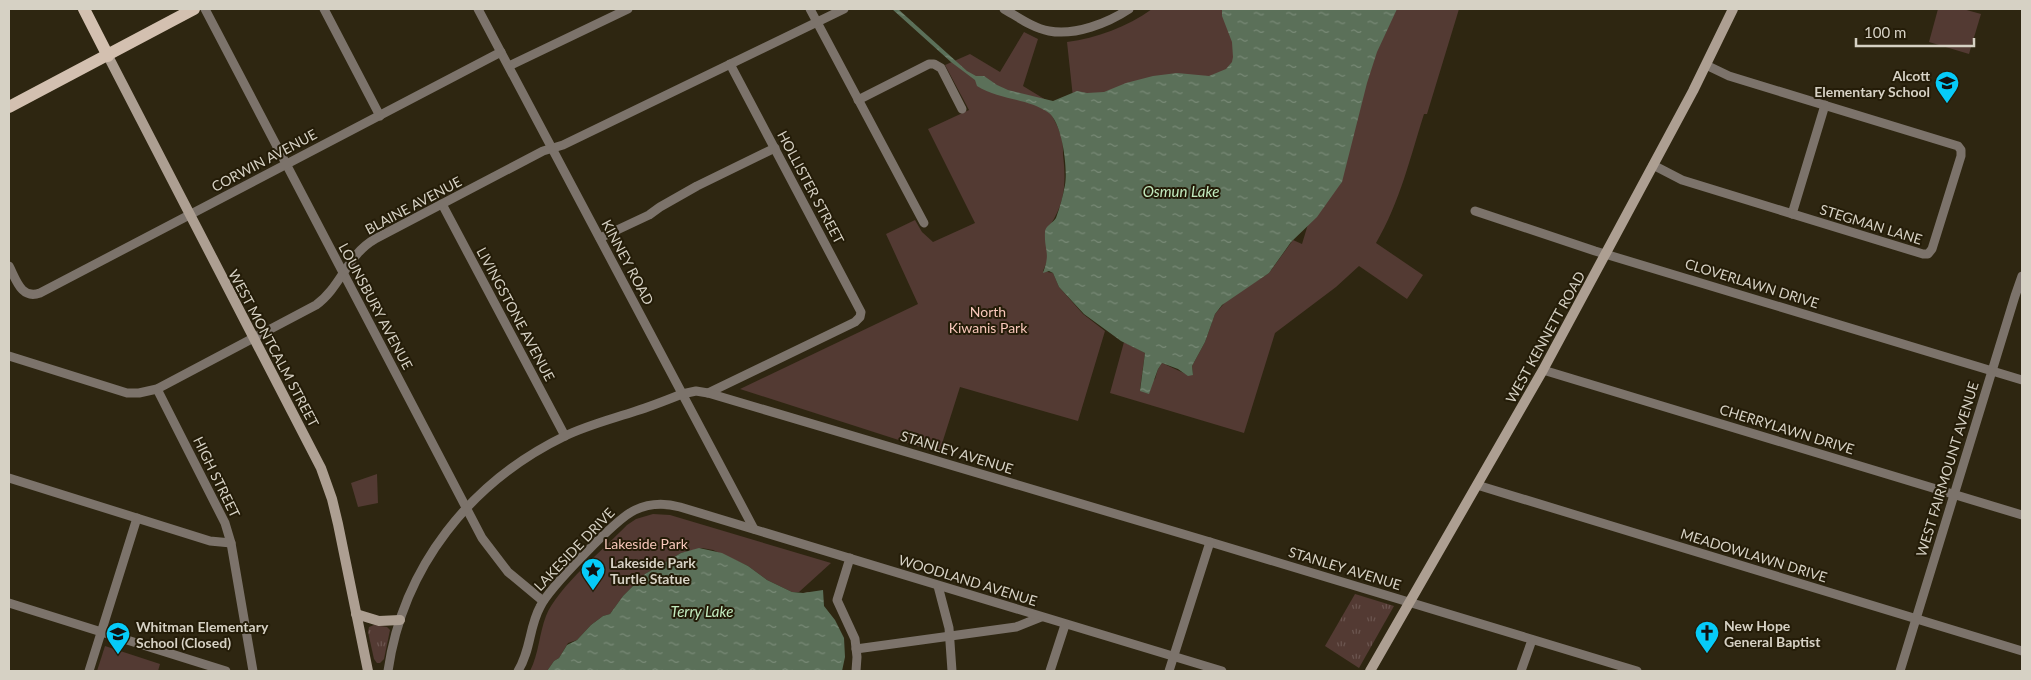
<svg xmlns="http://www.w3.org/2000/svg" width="2031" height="680" font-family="Lato,sans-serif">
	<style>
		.grass { fill: url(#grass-tufts) }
		.park { fill: #533a33 }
		.water { fill: url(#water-ripples) }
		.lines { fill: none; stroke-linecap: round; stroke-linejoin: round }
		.street { stroke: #7c736b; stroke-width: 9 }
		.secondary { stroke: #ad9f92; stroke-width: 10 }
		.primary { stroke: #d3c0b0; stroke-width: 12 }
		.labels { text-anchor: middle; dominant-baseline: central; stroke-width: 4; stroke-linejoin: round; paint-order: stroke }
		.poi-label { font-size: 14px; font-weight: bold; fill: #d6d1c4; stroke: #241c08; text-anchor: start }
		.street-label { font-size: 14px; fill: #d6d1c4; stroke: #241c08 }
		.park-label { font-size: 14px; fill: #f8c7ba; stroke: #241c08 }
		.water-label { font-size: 15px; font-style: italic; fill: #c3ecbf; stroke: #241c08 }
	</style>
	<defs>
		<pattern id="grass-tufts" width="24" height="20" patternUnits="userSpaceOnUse" patternTransform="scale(1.25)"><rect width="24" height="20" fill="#533a33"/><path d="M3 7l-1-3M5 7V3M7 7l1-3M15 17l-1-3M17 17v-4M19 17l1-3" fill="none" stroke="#6b554f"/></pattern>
		<pattern id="water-ripples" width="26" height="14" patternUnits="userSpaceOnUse" patternTransform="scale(1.25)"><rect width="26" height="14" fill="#5b7059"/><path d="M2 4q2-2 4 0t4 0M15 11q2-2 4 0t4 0" fill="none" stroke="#798a77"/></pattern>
	</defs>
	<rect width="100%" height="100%" fill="#2e2611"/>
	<!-- grass -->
	<g class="grass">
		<polygon points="1355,594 1394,606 1359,668 1325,646"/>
		<polygon points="374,625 387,627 390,630 384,659 380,663 377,663 374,659 368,632 369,627"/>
	</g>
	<!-- park -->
	<g class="park">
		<path d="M1152,9h146l-33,102 -190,5 -8,-74c30,-4 60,-15 85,-33z"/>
		<path d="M1373,9h86l-32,105h-3c-14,44 -24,88 -48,129l47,32 -16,24 -48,-33 -23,21 -61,46 -31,100 -134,-40 14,-51 21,11 -5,36 15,-10 3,-10 4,-6 24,11 7,1 -1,-9 13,-24 10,-28 12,-14 42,-27 24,-33 9,4z"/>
		<polygon points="1938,9 1963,9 1981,14 1969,54 1929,42"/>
		<path d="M1024,32l14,7 -15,47 23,14c3,13 11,22 15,36 2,6 2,12 2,19 4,32 1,52 -18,78l3,26 -5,12 10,2 6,14 24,27 22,17 -27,90 -118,-34 -21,66 -199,-64 178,-85 -32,-70 29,-14 7,12 11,10 42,-19 -47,-94 41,-19 -24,-45 25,-11 30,18z"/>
		<polygon points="377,474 378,503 358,507 351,483"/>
		<path d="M653,514l17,1 161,48 -32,29h-7l-25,-12 -19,-14 -35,-16 -11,-2 -21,5 -36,21 -22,22 -13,18 -7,2 -12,9 -14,15 -9,3 -9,15 -5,3 -7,10h-17c9,-18 9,-37 16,-55 11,-28 59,-68 81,-91l9,-6z"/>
		<polygon points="105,646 160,664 158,671 97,671"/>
	</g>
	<!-- water -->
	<g class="water">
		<path d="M892,9h6l69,62 9,5h8l13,9 11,5 45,11 24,-10 10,2 17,-1 22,-9 27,-7 24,-3 32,3 17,-7 6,-7 1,-5 -1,-15 -10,-26v-7h175l-20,43 -10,31 -25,99 -3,4 -22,31 -26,25 -22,31 -47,32 -7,9 -10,28 -13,24 1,9 -5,1 -10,-7 -16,-6 -4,6 -9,25 -9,-3 5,-38 -24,-12 -37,-27 -25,-27 -6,-14 -4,-2 -6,2c8,-21 1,-22 2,-41 0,-6 8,-9 11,-14 4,-11 7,-22 9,-33 3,-17 -3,-62 -16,-72 -21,-15 -50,-13 -72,-27l-2,-6 -24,-18z"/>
		<polygon points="699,548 722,553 748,566 767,580 792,592 803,593 823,590 824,606 835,620 844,638 845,657 842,671 547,671 554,661 559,658 567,645 577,640 591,625 603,616 610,614 623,596 645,574 681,553"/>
	</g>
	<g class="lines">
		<!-- street -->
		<g class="street">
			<polyline points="205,9 482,538 508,572 543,601"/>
			<polyline points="324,9 380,116"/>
			<polyline points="478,9 754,529"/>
			<polyline points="810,9 924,223"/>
			<path d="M1004,9c14,8 29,19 45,22 26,5 59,-8 80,-22"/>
			<polyline points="509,66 628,9"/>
			<polyline points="858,100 929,64 934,64 941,68 962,109"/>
			<polyline points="1653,165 1682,180 1923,254 1928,254 1932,249 1961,156 1961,150 1958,146 1729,76 1706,65"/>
			<polyline points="442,204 565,436"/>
			<polyline points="1475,211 1595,251 2022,380"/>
			<polyline points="1792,214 1825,105"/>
			<polyline points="600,238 649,215 660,207 697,186 775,148"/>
			<path d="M9,266c7,13 12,34 31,27l461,-241"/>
			<path d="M9,356l118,37h12l18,-4 159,-84c25,-18 31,-50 59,-66l168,-88 20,-6 281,-136"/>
			<polyline points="1543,370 2022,515"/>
			<polyline points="157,389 225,523 231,543 253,671"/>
			<polyline points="708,393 855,322 860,317 861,312 730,64"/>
			<polyline points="9,478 210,541 231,543"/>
			<polyline points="1477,485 2022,651"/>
			<polyline points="850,558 837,600 855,639 857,657 856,671"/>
			<polyline points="938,586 949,628 952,671"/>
			<polyline points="9,603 226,671"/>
			<polyline points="856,649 1016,627 1041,617"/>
			<polyline points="89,671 137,518"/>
			<path d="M388,671c15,-104 82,-189 177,-235 23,-11 47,-17 71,-25 16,-5 31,-11 46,-17l14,-3 12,2 502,149 427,129"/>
			<path d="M518,671c13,-21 11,-44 22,-64 9,-19 77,-89 95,-97 15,-7 30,-7 45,-3l542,164"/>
			<polyline points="1050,671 1065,625"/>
			<polyline points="1169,671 1210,542"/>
			<polyline points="1521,671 1532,640"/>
			<polyline points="1900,671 2015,296 2022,276"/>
		</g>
		<!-- secondary -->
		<g class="secondary">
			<polyline points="108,56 321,468 332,499 338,524 368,671"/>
			<polyline points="356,614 379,621 400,620"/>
			<polyline points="1370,671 1543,370 1693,91 1733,9"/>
		</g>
		<!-- primary -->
		<g class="primary">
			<polyline points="84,9 108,56"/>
			<polyline points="9,107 194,9"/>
		</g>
	</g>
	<!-- icons -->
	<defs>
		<symbol id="school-pin" viewBox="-11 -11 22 30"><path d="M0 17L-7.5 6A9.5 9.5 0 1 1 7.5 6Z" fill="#06cbf9" stroke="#241c08"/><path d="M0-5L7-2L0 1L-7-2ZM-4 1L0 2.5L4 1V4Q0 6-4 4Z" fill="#111"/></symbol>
		<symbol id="sight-pin" viewBox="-11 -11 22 30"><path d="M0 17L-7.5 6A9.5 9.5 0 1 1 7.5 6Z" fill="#06cbf9" stroke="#241c08"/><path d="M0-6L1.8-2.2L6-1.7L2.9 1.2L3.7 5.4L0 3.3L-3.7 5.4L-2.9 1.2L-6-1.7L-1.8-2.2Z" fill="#111"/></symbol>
		<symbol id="church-pin" viewBox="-11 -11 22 30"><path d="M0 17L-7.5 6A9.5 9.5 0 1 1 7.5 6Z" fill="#06cbf9" stroke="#241c08"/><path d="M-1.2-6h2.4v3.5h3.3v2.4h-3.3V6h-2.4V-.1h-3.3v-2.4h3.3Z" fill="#111"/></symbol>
	</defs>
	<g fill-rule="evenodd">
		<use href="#school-pin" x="1933" y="69" width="28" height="38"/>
		<use href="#sight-pin" x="579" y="556" width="28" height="38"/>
		<use href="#church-pin" x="1693" y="619" width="28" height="38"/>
		<use href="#school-pin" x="104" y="620" width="28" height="38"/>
	</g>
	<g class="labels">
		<!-- poi labels -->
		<g class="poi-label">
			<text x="1930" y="75" text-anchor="end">Alcott<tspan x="1930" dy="16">Elementary School</tspan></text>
			<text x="610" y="562">Lakeside Park<tspan x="610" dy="16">Turtle Statue</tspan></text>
			<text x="1724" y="625">New Hope<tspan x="1724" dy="16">General Baptist</tspan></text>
			<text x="136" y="626">Whitman Elementary<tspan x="136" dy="16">School (Closed)</tspan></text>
		</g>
		<!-- street labels -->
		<g class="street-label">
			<text transform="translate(264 160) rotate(-28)">CORWIN AVENUE</text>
			<text transform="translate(811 187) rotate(62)">HOLLISTER STREET</text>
			<text transform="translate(413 205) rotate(-28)">BLAINE AVENUE</text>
			<text transform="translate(1871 224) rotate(17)">STEGMAN LANE</text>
			<text transform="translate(628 262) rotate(62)">KINNEY ROAD</text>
			<text transform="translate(1752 283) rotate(17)">CLOVERLAWN DRIVE</text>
			<text transform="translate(376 306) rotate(62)">LOUNSBURY AVENUE</text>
			<text transform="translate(516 314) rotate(62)">LIVINGSTONE AVENUE</text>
			<text transform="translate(1545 337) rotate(-61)">WEST KENNETT ROAD</text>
			<text transform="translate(274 348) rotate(62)">WEST MONTCALM STREET</text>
			<text transform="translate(1787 429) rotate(17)">CHERRYLAWN DRIVE</text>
			<text transform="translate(957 452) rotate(17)">STANLEY AVENUE</text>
			<text transform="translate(1947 469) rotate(-73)">WEST FAIRMOUNT AVENUE</text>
			<text transform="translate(217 477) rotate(64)">HIGH STREET</text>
			<text transform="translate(574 549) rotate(-46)">LAKESIDE DRIVE</text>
			<text transform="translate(1754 555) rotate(17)">MEADOWLAWN DRIVE</text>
			<text transform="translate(1345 568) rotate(17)">STANLEY AVENUE</text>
			<text transform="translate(968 580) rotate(17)">WOODLAND AVENUE</text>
		</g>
		<!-- park labels -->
		<g class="park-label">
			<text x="988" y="311">North<tspan x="988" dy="16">Kiwanis Park</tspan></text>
			<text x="646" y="543">Lakeside Park</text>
		</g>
		<!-- water labels -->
		<g class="water-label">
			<text x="1181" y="191">Osmun Lake</text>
			<text x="702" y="611">Terry Lake</text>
		</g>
	</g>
	<!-- border -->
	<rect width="2031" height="680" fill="none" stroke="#d6d1c4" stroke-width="20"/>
	<!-- scale -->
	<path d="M1856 38v8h118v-8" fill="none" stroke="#d6d1c4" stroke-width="2.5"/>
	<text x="1864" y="38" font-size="15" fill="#d6d1c4" stroke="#241c08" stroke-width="4" paint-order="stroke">100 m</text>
</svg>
